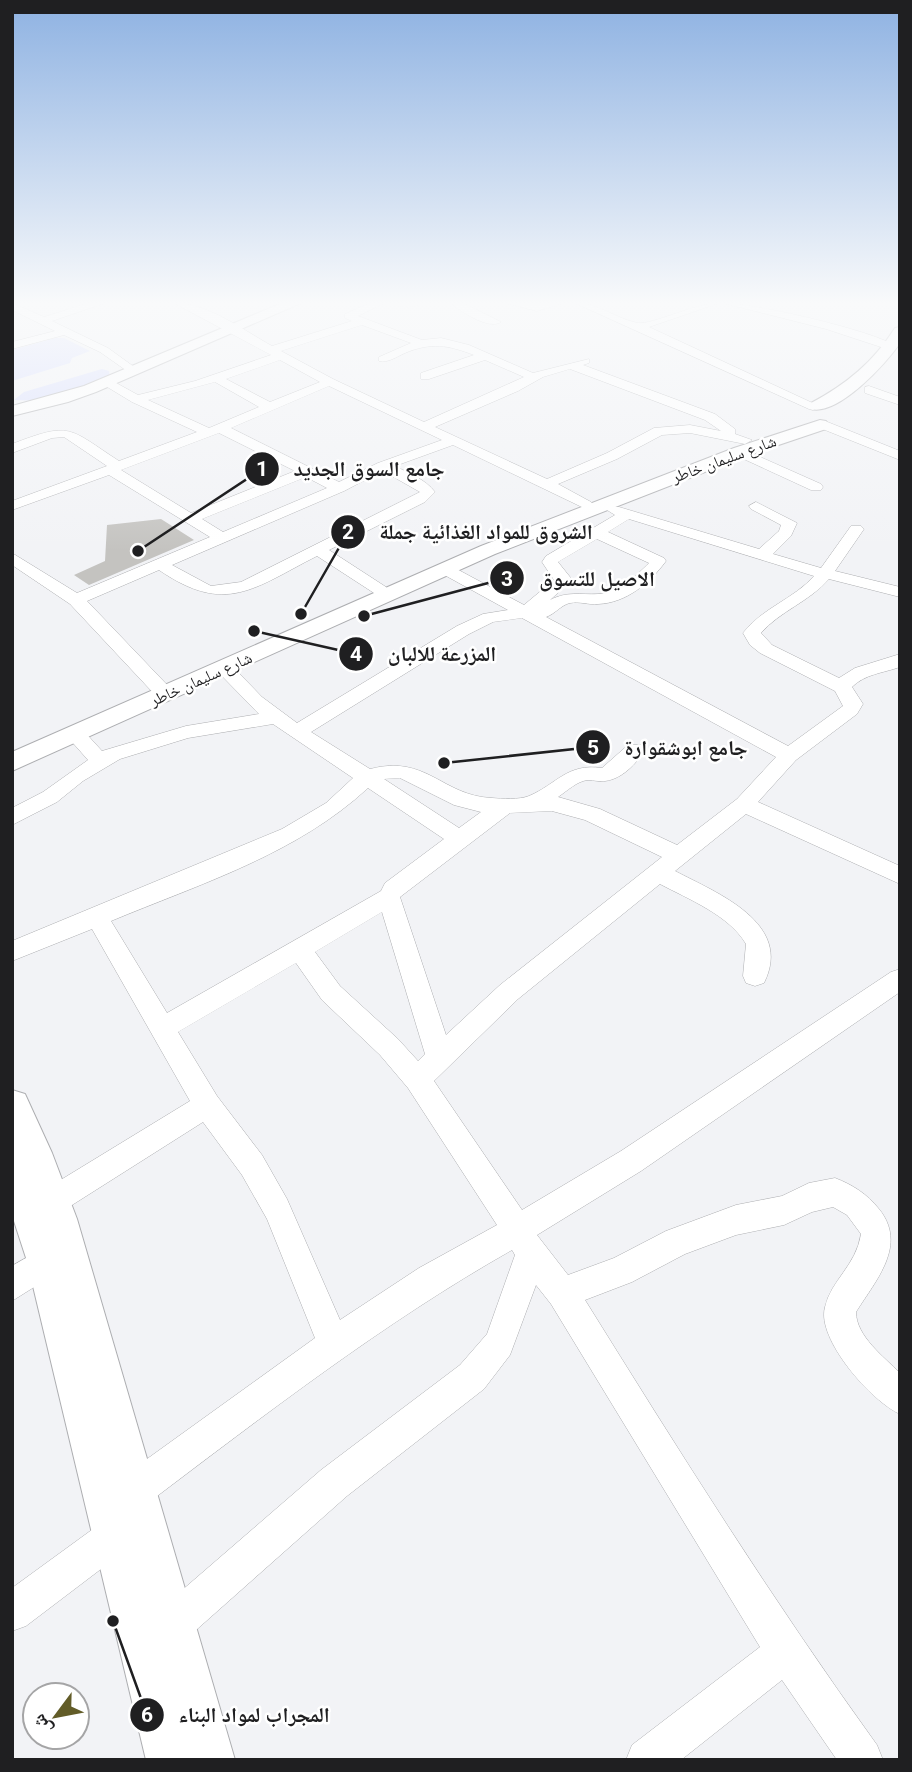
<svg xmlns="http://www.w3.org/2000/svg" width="912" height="1772" font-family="Roboto,'Noto Naskh Arabic',sans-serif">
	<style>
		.green { fill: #d7ddfe }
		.building { fill: #c4c3c0 }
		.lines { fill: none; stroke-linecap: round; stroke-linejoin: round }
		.minor-casing { stroke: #adaeb1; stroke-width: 1 }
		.major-casing { stroke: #adaeb1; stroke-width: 2 }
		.minor { fill: #fff; fill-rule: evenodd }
		.major { fill: #fff; fill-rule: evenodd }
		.labels { text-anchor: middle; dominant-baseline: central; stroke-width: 5; stroke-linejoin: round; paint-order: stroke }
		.far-street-label { font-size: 16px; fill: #1f1f21; stroke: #fff }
		.leader { fill: none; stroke: #1f1f21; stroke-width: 2.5 }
		.callout-dot { fill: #1f1f21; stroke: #fff; stroke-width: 2.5 }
		.mark-label { font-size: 21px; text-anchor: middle; font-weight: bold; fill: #fff }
		.callout-label { font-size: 21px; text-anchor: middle; font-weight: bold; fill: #1f1f21; stroke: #fff; stroke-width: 5; stroke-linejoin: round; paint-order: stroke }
	</style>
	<rect width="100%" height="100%" fill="#f2f3f6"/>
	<!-- green -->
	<g class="green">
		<polygon points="55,338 64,338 90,351 72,358 70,363 12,381 12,350"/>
		<polygon points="102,369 109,371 110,377 42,401 14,400 24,392"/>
	</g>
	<!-- building -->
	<polygon class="building" points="161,519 194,540 89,585 74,575 105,561 107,525"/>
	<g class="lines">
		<defs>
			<g id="minor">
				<polygon points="12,303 44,317 89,303 105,303 52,321 108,348 137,369 127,371 100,352 64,335 12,349 12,342 55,331 12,310"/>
				<path d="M174,303c34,0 69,27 98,43l80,-25 -7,-3v-4l25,-11h14l-26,13 64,24 19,-2 28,7 64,28 56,-14v4l-6,2 132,49 20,15v5l17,6 -7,4 -55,-11 -28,2 -45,24 -59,25 33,18 2,3 -7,4 -133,-64 -58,21c15,8 30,13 40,26l-10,10 -96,48 57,37 2,3 -2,3h-12l-57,-37c-63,32 -91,60 -158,14l-72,31 85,89 2,4 -9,6 -7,-2 -88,-94 -58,-39v-12l65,40 133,-56 -101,-62 -97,35v-9l95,-35 -43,-29 -12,1 -40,15v-9c60,-23 56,-16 107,17l78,-29 -65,-30 -33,-20 10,-3 29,16 57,-14 76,-26zM362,325l49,18 -32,14v4c9,2 17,-4 26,-8 26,-11 43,-8 69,2l-53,18v6h8l56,-19 39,17 -100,45 -91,-43 -52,-28zM280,360l40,22 -50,20 -44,-23zM570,369l135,51 16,11 -31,-6 -36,3 -47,25 -60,26 -112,-52 83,-36 25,-14zM215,382l44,25 -50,21 -61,-28zM329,386l113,54 -64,23 -39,19 -108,-54zM219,433l76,38 -104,42 -70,-43zM383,471l37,21 -179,90 -30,4 -39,-21 172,-74zM306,477l21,11 -104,44 -21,-13z"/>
				<path d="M392,303h29c-6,5 -23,5 -29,0z"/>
				<path d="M451,303h12l38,19c-12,8 -40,-10 -50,-19z"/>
				<polygon points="506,303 564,303 537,311"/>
				<path d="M575,303c24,0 41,16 63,20 14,2 58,-20 81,-20l-70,24 170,79 -6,4 -4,-1z"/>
				<path d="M723,303c29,0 153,28 174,44l-10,2 -61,-20z"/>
				<polygon points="869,386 900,397 900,405 865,393 865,387"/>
				<polygon points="825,421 900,451 900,460 820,428 820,422"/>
				<polygon points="740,448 821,484 823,487 821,490 811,490 735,455 735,449"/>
				<path d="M756,502l41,21 -6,13 -18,18 48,14 30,-42h10l3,3 -29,42 65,16v10l-71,-18c-20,23 -49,32 -68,54l11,12 67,33 16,-10 45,-14v13c-17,6 -35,7 -48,20l11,17 -6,10 -61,46 -38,42 142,64v18l-154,-70 -71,57c42,22 119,52 89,112l-9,3 -9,-3 -3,-7 3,-32c-17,-29 -58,-45 -86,-60l-142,115 -84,82 88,129 99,-59 270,-179 9,-3v23l-259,179 -104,64 31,40 46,-17 52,-27 70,-26 46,-9 27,-13 26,-5c18,7 32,16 44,31 29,36 -3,71 -23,103 0,24 28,45 44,61v41c-28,-12 -84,-75 -75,-107 6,-27 31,-41 36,-73l-14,-19 -14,-8 -21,5 -28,13 -48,10 -51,19 -53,28 -47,18c94,151 188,301 292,445l6,15h-46l-55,-80 -101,80h-55l6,-15 128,-98 -209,-343 -15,-19 -26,70 -26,34 -137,107 -161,143 -14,5 -14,-5 -5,-14 5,-14 163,-141 139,-105 27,-31 28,-79 -3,-5c-129,73 -246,164 -364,253l-13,5 -13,-5 -5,-13 5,-13 193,-139 -48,-119 -25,-44 -39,-53 -142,90 -10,5 -10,-5 -5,-10 5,-10 149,-91 -98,-172 -80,32v-20l270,-112 44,-26 27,-25 -80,-54 -85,14 -68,21 -37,22 -26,21 -45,23v-17l31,-16 45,-32 -23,-26 3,-5h14l20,22 84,-25 73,-12 -40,-41 -3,-4 3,-4h12l31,32 35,26 160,-97 26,-12 25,-4 -69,-38 -2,-3 2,-3h12l73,39 30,-25 -12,-18 4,-6 69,-41 -8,-5 2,-3h10l140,42 20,-18 2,-6 -30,-16 -2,-3zM629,519l185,57c-20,23 -52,32 -71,57l7,12 10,8 75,38 8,15 -55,40 -242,-129c9,-3 15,-12 24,-14 9,-2 19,2 28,1 28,-1 52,-21 68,-43l-2,-3 -56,-26zM597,539l52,24c-13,13 -31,30 -51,31 -18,1 -31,-3 -48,6l20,-18v-5l-12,-15zM522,618l254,139 -39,42 -60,46 -77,-36 -42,-12c9,-6 19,-16 30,-17 6,0 12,2 17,1 17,-2 31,-17 40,-31l-3,-5h-14l-26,23c-35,-5 -45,16 -73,28 -10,4 -27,3 -37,2 -50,-2 -65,-44 -122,-29l-59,-37 158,-98 24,-12zM400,778l54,27 27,7 -22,16 -75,-49zM368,788l76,51 -59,44 -4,8 -214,122 -56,-92c89,-37 186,-67 257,-133zM552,811l33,9 77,37 -162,128 -54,50 -46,-138 110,-84zM382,912l43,142 -7,7 -20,-22 -58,-53 -25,-34zM296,963l26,37 58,55 28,33 89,137 -78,43 -79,52 -53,-121 -25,-44 -45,-59 -39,-64z"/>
				<polygon points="47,1246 58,1250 62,1261 58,1272 12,1301 12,1266"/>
				<polygon points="117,1516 130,1521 135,1534 130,1547 26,1626 12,1631 12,1588 104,1521"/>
			</g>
			<g id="major">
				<polygon points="282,303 301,303 96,392 68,402 12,416 12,406 84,386"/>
				<path d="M900,327v16c-14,21 -62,73 -89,66l-2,-3 2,-3c36,-19 62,-41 84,-75z"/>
				<polygon points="820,420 826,421 828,425 826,429 746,456 495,554 12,771 12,752 481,546 734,448"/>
				<polygon points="12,1090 25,1094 52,1153 77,1219 235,1760 146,1760 27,1261 12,1215"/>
			</g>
		</defs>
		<!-- minor casing -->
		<use href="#minor" class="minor-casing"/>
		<!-- major casing -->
		<use href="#major" class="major-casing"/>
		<!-- minor -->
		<use href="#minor" class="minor"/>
		<!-- major -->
		<use href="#major" class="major"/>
	</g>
	<!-- sky -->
	<linearGradient id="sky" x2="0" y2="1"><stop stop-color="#8eb2e2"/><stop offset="0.55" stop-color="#f9fafb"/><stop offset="1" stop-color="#f9fafb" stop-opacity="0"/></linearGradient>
	<rect width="912" height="551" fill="url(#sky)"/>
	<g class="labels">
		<!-- far-street labels -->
		<g class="far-street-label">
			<text transform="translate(724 459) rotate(-20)">شارع سليمان خاطر</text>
			<text transform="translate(201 679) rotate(-24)">شارع سليمان خاطر</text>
		</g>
	</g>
	<!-- callouts -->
	<path class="leader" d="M138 551L262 469M301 614L348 532M364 616L507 578M254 631L356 654M444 763L593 747M113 1621L147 1715"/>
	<g class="callout-dot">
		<circle cx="138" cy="551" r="7"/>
		<circle cx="301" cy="614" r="7"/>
		<circle cx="364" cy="616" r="7"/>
		<circle cx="254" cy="631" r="7"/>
		<circle cx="444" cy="763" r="7"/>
		<circle cx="113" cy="1621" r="7"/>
		<circle cx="262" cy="469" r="18"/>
		<circle cx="348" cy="532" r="18"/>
		<circle cx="507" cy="578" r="18"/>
		<circle cx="356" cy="654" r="18"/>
		<circle cx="593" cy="747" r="18"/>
		<circle cx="147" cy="1715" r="18"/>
	</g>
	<g class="mark-label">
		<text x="262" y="476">1</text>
		<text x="348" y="539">2</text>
		<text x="507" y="586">3</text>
		<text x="356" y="661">4</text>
		<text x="593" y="755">5</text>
		<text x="147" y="1722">6</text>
	</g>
	<g class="callout-label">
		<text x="369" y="476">جامع السوق الجديد</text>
		<text x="486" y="539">الشروق للمواد الغذائية جملة</text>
		<text x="597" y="586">الاصيل للتسوق</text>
		<text x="442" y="661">المزرعة للالبان</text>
		<text x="686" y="755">جامع ابوشقوارة</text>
		<text x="254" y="1722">المجراب لمواد البناء</text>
	</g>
	<!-- border -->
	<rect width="912" height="1772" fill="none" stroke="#1f1f21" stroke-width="28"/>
	<!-- north arrow -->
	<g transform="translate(56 1716) rotate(238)"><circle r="33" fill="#ffffff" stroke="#a5a5a6" stroke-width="2"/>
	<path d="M0-5L12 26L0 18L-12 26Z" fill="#625c28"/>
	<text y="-10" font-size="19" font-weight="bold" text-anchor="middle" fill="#1f1f21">ش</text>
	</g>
</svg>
